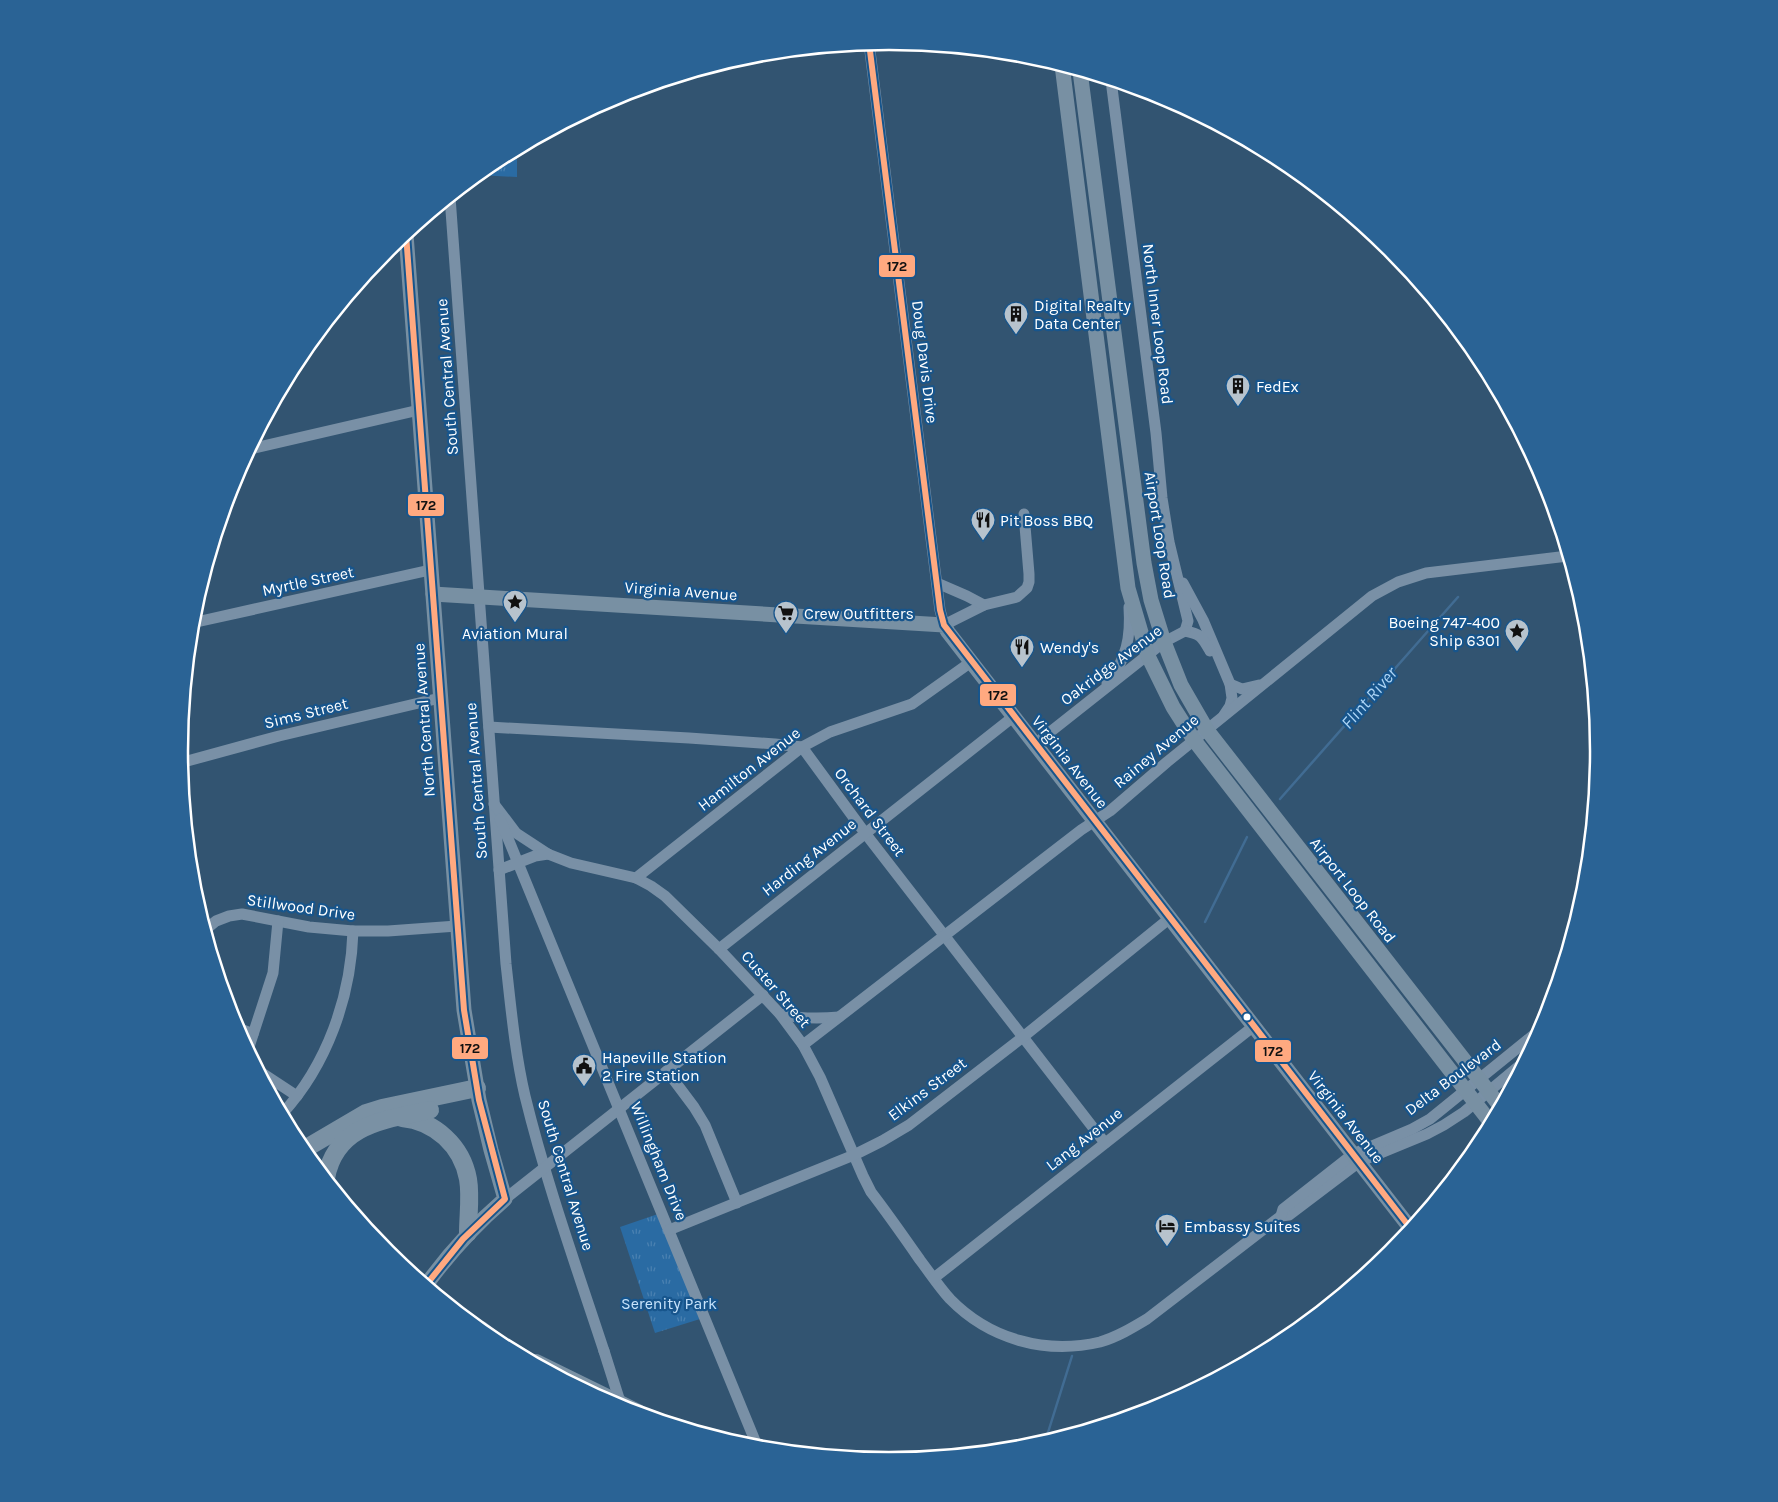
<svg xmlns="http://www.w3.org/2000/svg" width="1778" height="1502" font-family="Karla,sans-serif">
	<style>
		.grass { fill: url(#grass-tufts) }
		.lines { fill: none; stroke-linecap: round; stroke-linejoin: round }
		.stream { stroke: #416c93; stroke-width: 2.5 }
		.minor { stroke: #7990a6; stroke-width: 11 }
		.major { stroke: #7890a3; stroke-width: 15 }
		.highway { stroke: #7a91a4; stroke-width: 18 }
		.minor-bridge { stroke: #7990a6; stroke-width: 11 }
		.bus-1-casing { stroke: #17558c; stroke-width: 10 }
		.bus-1 { stroke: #ffa980; stroke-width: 6 }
		.bus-dot { fill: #fff; stroke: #17558c; stroke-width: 2 }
		.labels { text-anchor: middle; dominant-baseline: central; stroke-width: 4.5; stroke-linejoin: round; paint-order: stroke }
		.poi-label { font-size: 16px; fill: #fff; stroke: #17558c; text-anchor: start }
		.street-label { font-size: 16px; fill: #fff; stroke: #17558c }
		.park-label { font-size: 16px; fill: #c7e3fb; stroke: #17558c }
		.water-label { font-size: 18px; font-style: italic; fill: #add5f6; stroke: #17558c }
		.rim { fill: none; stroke: #fff; stroke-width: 2.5 }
		.line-badge { stroke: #17558c; stroke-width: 2 }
		.pale-badge-label { font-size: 14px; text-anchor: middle; font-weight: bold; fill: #111 }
	</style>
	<defs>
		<pattern id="grass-tufts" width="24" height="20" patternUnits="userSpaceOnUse" patternTransform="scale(1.25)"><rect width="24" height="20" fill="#2a6ba3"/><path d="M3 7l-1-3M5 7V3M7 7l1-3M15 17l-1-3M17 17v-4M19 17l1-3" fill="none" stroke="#4a81b1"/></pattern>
	</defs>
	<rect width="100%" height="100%" fill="#325471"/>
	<!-- grass -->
	<g class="grass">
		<polygon points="517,149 517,177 478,175 495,161"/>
		<polygon points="658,1214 700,1319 655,1333 620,1227"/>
	</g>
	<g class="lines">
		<!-- stream -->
		<g class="stream">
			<polyline points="1280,799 1458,597"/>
			<polyline points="1205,922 1247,837"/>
			<polyline points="1045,1442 1072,1356"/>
		</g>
		<!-- minor -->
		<g class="minor">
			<polyline points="869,43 940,610 944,625 984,605 1017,597 1027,588 1029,582 1029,574 1024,514"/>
			<polyline points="1111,80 1156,433 1162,498 1169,542 1188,621 1185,631"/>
			<path d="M450,197l56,767c5,44 9,89 19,132 21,86 51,170 79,255"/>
			<polyline points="250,449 419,410"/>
			<polyline points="937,583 967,596 984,605"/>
			<polyline points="1183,583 1203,620 1230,684 1232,698 1230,706 1224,715"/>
			<polyline points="192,623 430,570"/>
			<path d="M1185,631c16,3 17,6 25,20"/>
			<path d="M1107,683c20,-23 24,-47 22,-76"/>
			<polyline points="1230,684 1242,689 1259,685"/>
			<polyline points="489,727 689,738 775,744 802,747 865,833 1105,1143"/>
			<polyline points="1035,744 1164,642 1185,631"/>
			<polyline points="180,763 279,736 440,698"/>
			<path d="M494,804l22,29 32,21 23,9 65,15 15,8 14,10 54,53 61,65 23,31 17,32 43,99 8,16c17,22 33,45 49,68 10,13 19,27 30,39 39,40 95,56 150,43 17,-5 32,-14 47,-23l134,-103 8,-1 70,-53 68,-28 17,-9 20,-13 60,-50"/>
			<polyline points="500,819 758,1448"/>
			<polyline points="499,870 535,856 548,854"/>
			<polyline points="636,878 802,747 830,732 912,704 971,662"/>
			<polyline points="205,930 216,921 229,916 242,914 309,927 353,931 388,931 457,926"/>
			<polyline points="719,949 1013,717"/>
			<path d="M780,1014c20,5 38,5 59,3"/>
			<polyline points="235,1027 253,1034"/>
			<polyline points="803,1045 1081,830 1110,811 1167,762 1372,596 1398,582 1426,573 1568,556"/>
			<polyline points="248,1050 273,973 278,921"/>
			<polyline points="259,1071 297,1096"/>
			<polyline points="667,1071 694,1107 705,1125 737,1203"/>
			<path d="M282,1114c45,-49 69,-117 71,-183"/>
			<polyline points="505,1199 763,995"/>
			<polyline points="1281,1216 1283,1209 1353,1154 1412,1129 1430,1119 1541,1029"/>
			<polyline points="669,1230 854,1155 882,1141 909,1125 1023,1037 1170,918"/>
			<polyline points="934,1278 1254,1026"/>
		</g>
		<!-- major -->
		<g class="major">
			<polyline points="1062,65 1128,588 1148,656 1173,707 1194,740 1491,1123"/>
			<polyline points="1080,71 1144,563 1151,600 1164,642 1181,685 1207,730 1500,1106"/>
			<path d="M406,234l58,776 15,90 12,50 14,49c-30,26 -55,53 -79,86"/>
			<polyline points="433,594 944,625 948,632 1411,1229"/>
		</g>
		<!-- highway -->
		<g class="highway">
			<path d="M402,1118c33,3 60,28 66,61 3,17 0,37 0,54"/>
			<polyline points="303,1150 366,1113 382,1108 477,1088"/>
			<path d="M326,1178c10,-54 59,-58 104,-68"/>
			<polyline points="481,1330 496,1342"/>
			<polyline points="536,1363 638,1413"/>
		</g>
		<!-- minor-bridge -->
		<polyline class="minor-bridge" points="604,1351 622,1408"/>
		<defs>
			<g id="bus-1">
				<polyline points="869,43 940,610 944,625 1411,1229"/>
				<polyline points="406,234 464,1010 479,1100 505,1199 463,1239 426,1285"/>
			</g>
		</defs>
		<!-- bus-1 casing -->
		<use href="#bus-1" class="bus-1-casing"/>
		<!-- bus-1 -->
		<use href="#bus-1" class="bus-1"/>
	</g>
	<!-- icons -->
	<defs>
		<symbol id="building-pin" viewBox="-11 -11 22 30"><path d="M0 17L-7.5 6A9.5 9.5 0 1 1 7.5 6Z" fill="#b7c3cd" stroke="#17558c"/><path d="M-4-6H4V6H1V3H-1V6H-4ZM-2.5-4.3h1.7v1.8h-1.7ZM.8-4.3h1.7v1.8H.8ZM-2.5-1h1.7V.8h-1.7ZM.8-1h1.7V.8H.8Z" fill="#111"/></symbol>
		<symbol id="restaurant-pin" viewBox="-11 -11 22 30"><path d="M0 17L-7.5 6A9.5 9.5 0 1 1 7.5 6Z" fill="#b7c3cd" stroke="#17558c"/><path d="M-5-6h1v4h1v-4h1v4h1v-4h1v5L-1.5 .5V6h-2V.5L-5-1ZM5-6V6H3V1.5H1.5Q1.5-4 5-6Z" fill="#111"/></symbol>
		<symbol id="sight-pin" viewBox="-11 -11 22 30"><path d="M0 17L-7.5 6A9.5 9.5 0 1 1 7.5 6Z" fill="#b7c3cd" stroke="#17558c"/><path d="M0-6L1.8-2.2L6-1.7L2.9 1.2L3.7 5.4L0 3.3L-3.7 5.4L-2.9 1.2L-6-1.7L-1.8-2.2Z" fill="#111"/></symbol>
		<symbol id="supermarket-pin" viewBox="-11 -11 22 30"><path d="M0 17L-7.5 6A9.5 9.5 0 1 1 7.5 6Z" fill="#b7c3cd" stroke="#17558c"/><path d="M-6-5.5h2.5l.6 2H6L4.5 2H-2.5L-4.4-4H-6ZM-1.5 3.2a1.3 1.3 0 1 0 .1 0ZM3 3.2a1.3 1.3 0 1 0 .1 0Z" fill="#111"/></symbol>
		<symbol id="civic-pin" viewBox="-11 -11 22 30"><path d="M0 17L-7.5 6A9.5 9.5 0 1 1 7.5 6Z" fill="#b7c3cd" stroke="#17558c"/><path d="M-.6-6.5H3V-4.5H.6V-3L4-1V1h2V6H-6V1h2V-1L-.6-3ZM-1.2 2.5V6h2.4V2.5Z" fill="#111"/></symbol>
		<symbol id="hotel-pin" viewBox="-11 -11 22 30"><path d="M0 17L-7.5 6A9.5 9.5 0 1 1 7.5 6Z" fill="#b7c3cd" stroke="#17558c"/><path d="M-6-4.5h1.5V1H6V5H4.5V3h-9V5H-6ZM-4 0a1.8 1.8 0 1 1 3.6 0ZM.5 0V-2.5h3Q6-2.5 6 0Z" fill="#111"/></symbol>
	</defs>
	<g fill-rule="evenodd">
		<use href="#building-pin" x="1002" y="300" width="28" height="38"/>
		<use href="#building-pin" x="1224" y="372" width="28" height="38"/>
		<use href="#restaurant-pin" x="969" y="506" width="28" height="38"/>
		<use href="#sight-pin" x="501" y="588" width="28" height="38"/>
		<use href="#supermarket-pin" x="772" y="599" width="28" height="38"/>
		<use href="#sight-pin" x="1503" y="617" width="28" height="38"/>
		<use href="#restaurant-pin" x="1008" y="633" width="28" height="38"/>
		<use href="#civic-pin" x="570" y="1052" width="28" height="38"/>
		<use href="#hotel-pin" x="1153" y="1212" width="28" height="38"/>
	</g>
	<!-- markers -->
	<circle class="bus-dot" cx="1247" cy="1017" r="4.5"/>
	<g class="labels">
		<!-- poi labels -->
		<g class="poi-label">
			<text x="1034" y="305">Digital Realty<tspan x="1034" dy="18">Data Center</tspan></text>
			<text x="1256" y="386">FedEx</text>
			<text x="1000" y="520">Pit Boss BBQ</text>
			<text x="804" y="613">Crew Outfitters</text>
			<text x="1500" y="622" text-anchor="end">Boeing 747-400<tspan x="1500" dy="18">Ship 6301</tspan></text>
			<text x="515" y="633" text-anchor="middle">Aviation Mural</text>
			<text x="1040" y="647">Wendy's</text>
			<text x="602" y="1057">Hapeville Station<tspan x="602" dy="18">2 Fire Station</tspan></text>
			<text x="1184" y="1226">Embassy Suites</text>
		</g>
		<!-- street labels -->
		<g class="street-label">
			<text transform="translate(1158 324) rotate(83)">North Inner Loop Road</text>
			<text transform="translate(925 362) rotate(83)">Doug Davis Drive</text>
			<text transform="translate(447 377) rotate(-94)">South Central Avenue</text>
			<text transform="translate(1160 535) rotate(81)">Airport Loop Road</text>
			<text transform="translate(308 581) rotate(-12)">Myrtle Street</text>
			<text transform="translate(681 591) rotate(4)">Virginia Avenue</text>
			<text transform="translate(1111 665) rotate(-37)">Oakridge Avenue</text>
			<text transform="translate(306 713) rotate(-14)">Sims Street</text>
			<text transform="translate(424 720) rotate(-94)">North Central Avenue</text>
			<text transform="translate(1156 751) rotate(-40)">Rainey Avenue</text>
			<text transform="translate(1070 762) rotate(52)">Virginia Avenue</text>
			<text transform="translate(749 769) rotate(-38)">Hamilton Avenue</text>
			<text transform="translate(476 781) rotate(-94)">South Central Avenue</text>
			<text transform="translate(870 812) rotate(53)">Orchard Street</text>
			<text transform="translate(809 857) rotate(-38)">Harding Avenue</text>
			<text transform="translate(1353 890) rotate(52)">Airport Loop Road</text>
			<text transform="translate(301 907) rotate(8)">Stillwood Drive</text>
			<text transform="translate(776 989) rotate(49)">Custer Street</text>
			<text transform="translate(1453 1077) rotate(-37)">Delta Boulevard</text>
			<text transform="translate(927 1089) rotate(-37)">Elkins Street</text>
			<text transform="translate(1346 1117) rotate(52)">Virginia Avenue</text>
			<text transform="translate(1084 1139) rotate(-38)">Lang Avenue</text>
			<text transform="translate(659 1161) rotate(68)">Willingham Drive</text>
			<text transform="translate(566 1175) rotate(73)">South Central Avenue</text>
		</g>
		<!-- park labels -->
		<g class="park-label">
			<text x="669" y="1303">Serenity Park</text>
		</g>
		<!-- water labels -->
		<g class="water-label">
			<text transform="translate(1369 698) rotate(-49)">Flint River</text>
		</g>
	</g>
	<!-- crop -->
	<path d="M0 0H1778V1502H0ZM188 751a701 701 0 1 1 1402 0a701 701 0 1 1-1402 0Z" fill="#2a6395" fill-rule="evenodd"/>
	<path class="rim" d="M188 751a701 701 0 1 1 1402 0a701 701 0 1 1-1402 0Z"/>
	<g class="line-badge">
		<rect x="878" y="254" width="38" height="24" rx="5" fill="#ffa980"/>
		<rect x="407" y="493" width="38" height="24" rx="5" fill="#ffa980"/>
		<rect x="979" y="683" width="38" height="24" rx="5" fill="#ffa980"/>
		<rect x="451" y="1036" width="38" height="24" rx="5" fill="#ffa980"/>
		<rect x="1254" y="1039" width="38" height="24" rx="5" fill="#ffa980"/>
	</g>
	<g class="pale-badge-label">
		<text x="897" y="271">172</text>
		<text x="426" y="510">172</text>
		<text x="998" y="700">172</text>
		<text x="470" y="1053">172</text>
		<text x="1273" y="1056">172</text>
	</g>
</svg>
